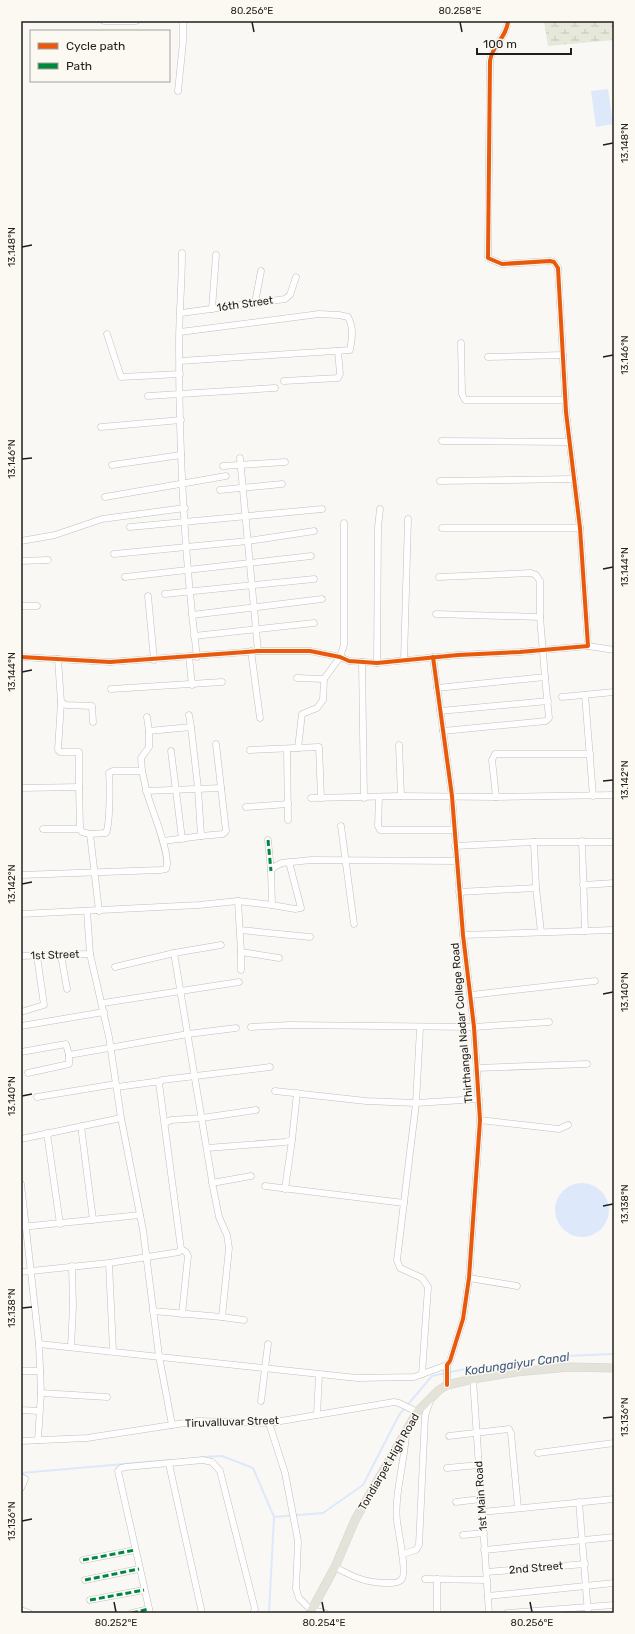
<svg xmlns="http://www.w3.org/2000/svg" width="635" height="1634" font-family="Rubik,sans-serif">
	<style>
		.wetland { fill: url(#wetland-marsh) }
		.water { fill: #dde9fb }
		.lines { fill: none; stroke-linecap: round; stroke-linejoin: round }
		.stream { stroke: #dde9fb; stroke-width: 2 }
		.minor-casing { stroke: #c0bfbc; stroke-width: 7 }
		.major-casing { stroke: #d5d4d2; stroke-width: 9 }
		.minor { stroke: #fefefe; stroke-width: 6 }
		.major { stroke: #e4e3da; stroke-width: 8 }
		.quiet { stroke: #00873e; stroke-width: 3; stroke-dasharray: 6 3; stroke-linecap: butt }
		.cycleway-casing { stroke: #fcf9f3; stroke-width: 6 }
		.cycleway { stroke: #e8590c; stroke-width: 4 }
		.ticks { fill: none; stroke: #201f1d; stroke-width: 1.5 }
		.labels { text-anchor: middle; dominant-baseline: central; stroke-width: 3; stroke-linejoin: round; paint-order: stroke }
		.street-label { font-size: 11px; fill: #201f1d; stroke: #fcf9f3 }
		.water-label { font-size: 12px; font-style: italic; fill: #3c597f; stroke: #fcf9f3 }
		.neatline { fill: none; stroke: #201f1d; stroke-width: 1.5 }
		.ticks-label { font-size: 10px; text-anchor: middle; fill: #201f1d }
	</style>
	<defs>
		<pattern id="wetland-marsh" width="20" height="14" patternUnits="userSpaceOnUse"><rect width="20" height="14" fill="#e6e8da"/><path d="M1 5h8M5 5V1M11 12h8M15 12V8" fill="none" stroke="#c5c7bb"/></pattern>
	</defs>
	<rect width="100%" height="100%" fill="#faf8f5"/>
	<!-- wetland -->
	<polygon class="wetland" points="544,21 614,21 614,40 548,46"/>
	<!-- water -->
	<g class="water">
		<polygon points="608,89 613,124 596,127 591,91"/>
		<circle cx="582" cy="1210" r="27"/>
	</g>
	<g class="lines">
		<!-- stream -->
		<g class="stream">
			<polyline points="202,1457 222,1456 253,1468 274,1517 269,1613"/>
			<polyline points="21,1473 170,1460"/>
			<polyline points="274,1517 323,1513 363,1485 399,1415 432,1376 465,1369 565,1356 614,1354"/>
		</g>
		<defs>
			<g id="minor">
				<polyline points="104,21 136,21"/>
				<polyline points="178,91 183,42 183,21"/>
				<path d="M182,253c0,31 -3,61 -3,91 0,104 5,210 18,313"/>
				<polyline points="255,303 261,271"/>
				<polyline points="212,309 216,255"/>
				<polyline points="181,313 285,299 290,295 296,277"/>
				<polyline points="107,334 121,377 180,374"/>
				<polyline points="461,343 462,394 465,400 565,400"/>
				<polyline points="488,357 563,355"/>
				<path d="M180,361l170,-11c2,-12 4,-22 -2,-33l-9,-2 -20,-1 -139,18"/>
				<polyline points="284,381 338,378 340,374 338,351"/>
				<polyline points="148,396 275,388"/>
				<polyline points="101,427 181,420"/>
				<polyline points="442,441 568,442"/>
				<polyline points="240,458 258,651"/>
				<polyline points="112,465 181,455"/>
				<polyline points="223,466 285,462"/>
				<polyline points="440,481 574,479"/>
				<polyline points="220,490 282,484"/>
				<polyline points="105,497 226,476"/>
				<polyline points="130,527 322,509"/>
				<polyline points="442,528 580,528"/>
				<polyline points="21,541 55,535 102,519 185,508"/>
				<polyline points="114,554 248,541 314,531"/>
				<polyline points="21,561 48,560"/>
				<polyline points="125,577 311,556"/>
				<polyline points="165,594 314,579"/>
				<polyline points="148,596 154,660"/>
				<polyline points="21,606 37,606"/>
				<polyline points="436,614 540,617"/>
				<polyline points="192,615 322,599"/>
				<polyline points="194,636 314,623"/>
				<polyline points="588,646 614,650"/>
				<polyline points="251,651 260,718"/>
				<path d="M21,657l89,5 148,-11h52l30,6 9,4 28,2 81,-8 62,-3 68,-6 -8,-118 -14,-116 -8,-144 -4,-6 -4,-1 -48,3 -14,-6 2,-197c2,-16 17,-24 18,-40"/>
				<polyline points="189,657 192,685"/>
				<polyline points="433,657 452,796 463,935 474,1027 480,1120 469,1278 463,1319 450,1361 447,1365 447,1385"/>
				<polyline points="58,659 61,702 66,705 92,706 93,722"/>
				<polyline points="404,660 408,519"/>
				<polyline points="362,662 364,798"/>
				<polyline points="377,663 378,527 380,509"/>
				<polyline points="297,678 324,679"/>
				<polyline points="437,688 545,677 540,617 540,581 536,575 531,573 439,577"/>
				<polyline points="111,689 222,682"/>
				<polyline points="585,695 593,796"/>
				<polyline points="562,697 614,692"/>
				<polyline points="61,702 58,750 60,752 79,752 79,787"/>
				<polyline points="440,711 548,701"/>
				<polyline points="189,715 191,727"/>
				<polyline points="147,717 149,731"/>
				<polyline points="443,731 546,721 549,718 545,677"/>
				<polyline points="399,745 401,796"/>
				<polyline points="298,748 302,714 317,708 323,700 324,679 340,657 344,645 344,523"/>
				<polyline points="287,749 288,820"/>
				<polyline points="250,750 319,747 321,798"/>
				<polyline points="171,751 182,839"/>
				<polyline points="142,771 141,758 149,747 149,731 191,727 198,788 201,836 163,841"/>
				<path d="M21,788l58,-1 1,42 2,3 8,2 16,-1c4,-8 4,-49 3,-60l4,-2h29c2,7 3,15 5,22 4,15 25,64 19,76l-6,1 -139,5"/>
				<polyline points="146,791 221,788"/>
				<polyline points="379,797 378,826 380,830 454,830"/>
				<polyline points="496,797 492,760 495,754 590,754"/>
				<polyline points="311,798 401,796 496,797 614,795"/>
				<polyline points="246,807 288,804"/>
				<polyline points="341,826 354,924"/>
				<polyline points="43,829 80,829"/>
				<polyline points="90,834 99,911"/>
				<polyline points="201,836 223,834 226,831 216,744"/>
				<polyline points="268,840 271,871"/>
				<polyline points="582,841 585,931"/>
				<polyline points="534,842 536,888 541,932"/>
				<polyline points="455,846 534,842 614,842"/>
				<polyline points="583,885 614,883"/>
				<polyline points="459,892 536,888"/>
				<polyline points="238,901 241,952 279,958"/>
				<polyline points="272,905 295,909 301,908 289,862"/>
				<polyline points="87,911 90,954 109,1037 121,1118 143,1230 159,1356 172,1425"/>
				<polyline points="21,914 199,905 238,901 272,905 271,871 274,867 282,863 311,860 456,861"/>
				<polyline points="240,930 310,937"/>
				<polyline points="463,935 613,930"/>
				<polyline points="61,955 67,989"/>
				<polyline points="21,956 90,954"/>
				<polyline points="115,967 174,953 221,945"/>
				<polyline points="241,970 241,952"/>
				<polyline points="471,995 595,981"/>
				<polyline points="103,1003 239,982"/>
				<polyline points="21,1012 44,1005 37,956"/>
				<polyline points="21,1026 104,1012"/>
				<polyline points="251,1027 290,1025 474,1027 549,1022"/>
				<polyline points="420,1028 416,1103 397,1260 400,1268 422,1278 428,1287 422,1374"/>
				<polyline points="21,1052 66,1044 69,1055"/>
				<polyline points="477,1068 587,1064"/>
				<polyline points="28,1073 69,1064 69,1055 188,1034 236,1028"/>
				<polyline points="117,1087 161,1081"/>
				<polyline points="275,1091 366,1101 416,1103 479,1099"/>
				<polyline points="37,1097 116,1084"/>
				<polyline points="480,1120 559,1129 568,1125"/>
				<polyline points="165,1123 171,1120 202,1118 256,1110"/>
				<polyline points="81,1126 93,1220"/>
				<polyline points="47,1133 60,1224"/>
				<polyline points="21,1139 121,1118"/>
				<polyline points="207,1148 285,1142 292,1140 297,1093"/>
				<polyline points="212,1183 251,1176"/>
				<polyline points="21,1184 39,1344 41,1393 38,1440"/>
				<polyline points="265,1186 404,1203"/>
				<polyline points="285,1189 292,1140"/>
				<polyline points="21,1227 140,1215"/>
				<polyline points="181,1249 186,1252 188,1256 182,1314"/>
				<polyline points="109,1263 113,1351"/>
				<polyline points="21,1272 109,1263 179,1252 181,1249 159,1083 162,1080 270,1067"/>
				<polyline points="469,1278 517,1286"/>
				<polyline points="153,1311 222,1317 229,1248 227,1235 219,1217 213,1187 174,953"/>
				<polyline points="222,1317 244,1320"/>
				<polyline points="39,1344 357,1378 414,1377 447,1365"/>
				<polyline points="71,1347 73,1306 72,1266"/>
				<polyline points="21,1371 40,1371"/>
				<polyline points="473,1379 489,1613"/>
				<polyline points="41,1393 107,1397"/>
				<polyline points="261,1401 268,1344"/>
				<polyline points="21,1410 39,1411"/>
				<polyline points="317,1415 319,1375"/>
				<polyline points="269,1423 285,1473 298,1541 296,1589 299,1598 311,1610 325,1613"/>
				<polyline points="449,1436 509,1429 511,1433 518,1508"/>
				<polyline points="21,1441 87,1438 198,1421 269,1423 394,1402 399,1403 417,1412"/>
				<polyline points="538,1453 614,1443"/>
				<polyline points="169,1464 202,1613"/>
				<polyline points="447,1468 479,1465"/>
				<polyline points="21,1477 25,1479 21,1488"/>
				<polyline points="456,1502 481,1499"/>
				<polyline points="579,1502 588,1613"/>
				<polyline points="482,1512 614,1499"/>
				<polyline points="463,1535 484,1533"/>
				<polyline points="484,1550 614,1537"/>
				<polyline points="402,1554 416,1550 419,1545 425,1416 430,1401"/>
				<polyline points="83,1560 135,1550"/>
				<path d="M335,1567c18,10 31,16 52,16 4,0 10,1 14,-3 7,-5 -3,-49 -4,-59 -3,-25 8,-61 9,-88"/>
				<polyline points="487,1572 585,1564"/>
				<polyline points="425,1579 487,1580"/>
				<polyline points="437,1579 437,1613"/>
				<polyline points="85,1580 139,1569"/>
				<polyline points="488,1596 614,1583"/>
				<polyline points="90,1600 144,1590"/>
				<polyline points="21,1610 29,1613"/>
				<polyline points="132,1613 149,1609"/>
				<polyline points="150,1613 118,1471 121,1468 126,1467 203,1460 212,1462 220,1471 255,1609 253,1613"/>
				<polyline points="507,1613 614,1605"/>
			</g>
			<polyline id="major" points="310,1613 335,1567 355,1520 417,1412 439,1390 447,1385 473,1379 516,1372 569,1367 614,1368"/>
		</defs>
		<!-- minor casing -->
		<use href="#minor" class="minor-casing"/>
		<!-- major casing -->
		<use href="#major" class="major-casing"/>
		<!-- minor -->
		<use href="#minor" class="minor"/>
		<!-- major -->
		<use href="#major" class="major"/>
		<!-- quiet -->
		<g class="quiet">
			<polyline points="268,840 271,871"/>
			<polyline points="83,1560 135,1550"/>
			<polyline points="85,1580 139,1569"/>
			<polyline points="90,1600 144,1590"/>
			<polyline points="132,1613 149,1609"/>
		</g>
		<defs>
			<g id="cycleway">
				<path d="M21,657l89,5 148,-11h52l30,6 9,4 28,2 81,-8 62,-3 68,-6 -8,-118 -14,-116 -8,-144 -4,-6 -4,-1 -48,3 -14,-6 2,-197c2,-16 17,-24 18,-40"/>
				<polyline points="433,657 452,796 463,935 474,1027 480,1120 469,1278 463,1319 450,1361 447,1365 447,1385"/>
			</g>
		</defs>
		<!-- cycleway casing -->
		<use href="#cycleway" class="cycleway-casing"/>
		<!-- cycleway -->
		<use href="#cycleway" class="cycleway"/>
	</g>
	<!-- ticks -->
	<path class="ticks" d="M252,22l2,10M460,22l2,10M603,145l10,-2M22,247l10,-2M603,357l10,-2M22,459l10,-1M603,569l10,-2M22,672l10,-2M603,781l10,-1M22,884l10,-2M603,994l10,-2M22,1096l10,-2M603,1206l10,-2M22,1308l10,-1M603,1418l10,-1M22,1521l10,-2M114,1602l2,10M322,1602l2,10M530,1602l2,10"/>
	<g class="labels">
		<!-- street labels -->
		<g class="street-label">
			<text transform="translate(245 304) rotate(-8)">16th Street</text>
			<text transform="translate(55 955) rotate(-2)">1st Street</text>
			<text transform="translate(462 1023) rotate(-95)">Thirthangal Nadar College Road</text>
			<text transform="translate(232 1422) rotate(-2)">Tiruvalluvar Street</text>
			<text transform="translate(389 1462) rotate(-60)">Tondiarpet High Road</text>
			<text transform="translate(481 1496) rotate(-94)">1st Main Road</text>
			<text transform="translate(536 1568) rotate(-5)">2nd Street</text>
		</g>
		<!-- water labels -->
		<g class="water-label">
			<text transform="translate(517 1364) rotate(-8)">Kodungaiyur Canal</text>
		</g>
	</g>
	<!-- border -->
	<rect width="635" height="1634" fill="none" stroke="#fcf9f3" stroke-width="44"/>
	<!-- legend -->
	<rect x="30" y="30" width="140" height="52" fill="#fcf9f3" stroke="#a4a29d"/>
	<rect x="38" y="43" width="20" height="6" fill="#e8590c" stroke="#a4a29d"/>
	<text x="66" y="50" font-size="12" fill="#201f1d">Cycle path</text>
	<rect x="38" y="63" width="20" height="6" fill="#00873e" stroke="#a4a29d"/>
	<text x="66" y="70" font-size="12" fill="#201f1d">Path</text>
	<!-- scale -->
	<path d="M477 48v6h94v-6" fill="none" stroke="#201f1d" stroke-width="2"/>
	<text x="483" y="48" font-size="12" fill="#201f1d" stroke="#fcf9f3" stroke-width="3" paint-order="stroke">100 m</text>
	<rect x="22" y="22" width="591" height="1590" class="neatline"/>
	<g class="ticks-label">
		<text x="252" y="14">80.256°E</text>
		<text x="460" y="14">80.258°E</text>
		<text transform="translate(624 143) rotate(-90)" y="4">13.148°N</text>
		<text transform="translate(11 247) rotate(-90)" y="4">13.148°N</text>
		<text transform="translate(624 355) rotate(-90)" y="4">13.146°N</text>
		<text transform="translate(11 459) rotate(-90)" y="4">13.146°N</text>
		<text transform="translate(624 567) rotate(-90)" y="4">13.144°N</text>
		<text transform="translate(11 672) rotate(-90)" y="4">13.144°N</text>
		<text transform="translate(624 780) rotate(-90)" y="4">13.142°N</text>
		<text transform="translate(11 884) rotate(-90)" y="4">13.142°N</text>
		<text transform="translate(624 992) rotate(-90)" y="4">13.140°N</text>
		<text transform="translate(11 1096) rotate(-90)" y="4">13.140°N</text>
		<text transform="translate(624 1204) rotate(-90)" y="4">13.138°N</text>
		<text transform="translate(11 1308) rotate(-90)" y="4">13.138°N</text>
		<text transform="translate(624 1417) rotate(-90)" y="4">13.136°N</text>
		<text transform="translate(11 1521) rotate(-90)" y="4">13.136°N</text>
		<text x="116" y="1626">80.252°E</text>
		<text x="324" y="1626">80.254°E</text>
		<text x="532" y="1626">80.256°E</text>
	</g>
</svg>
